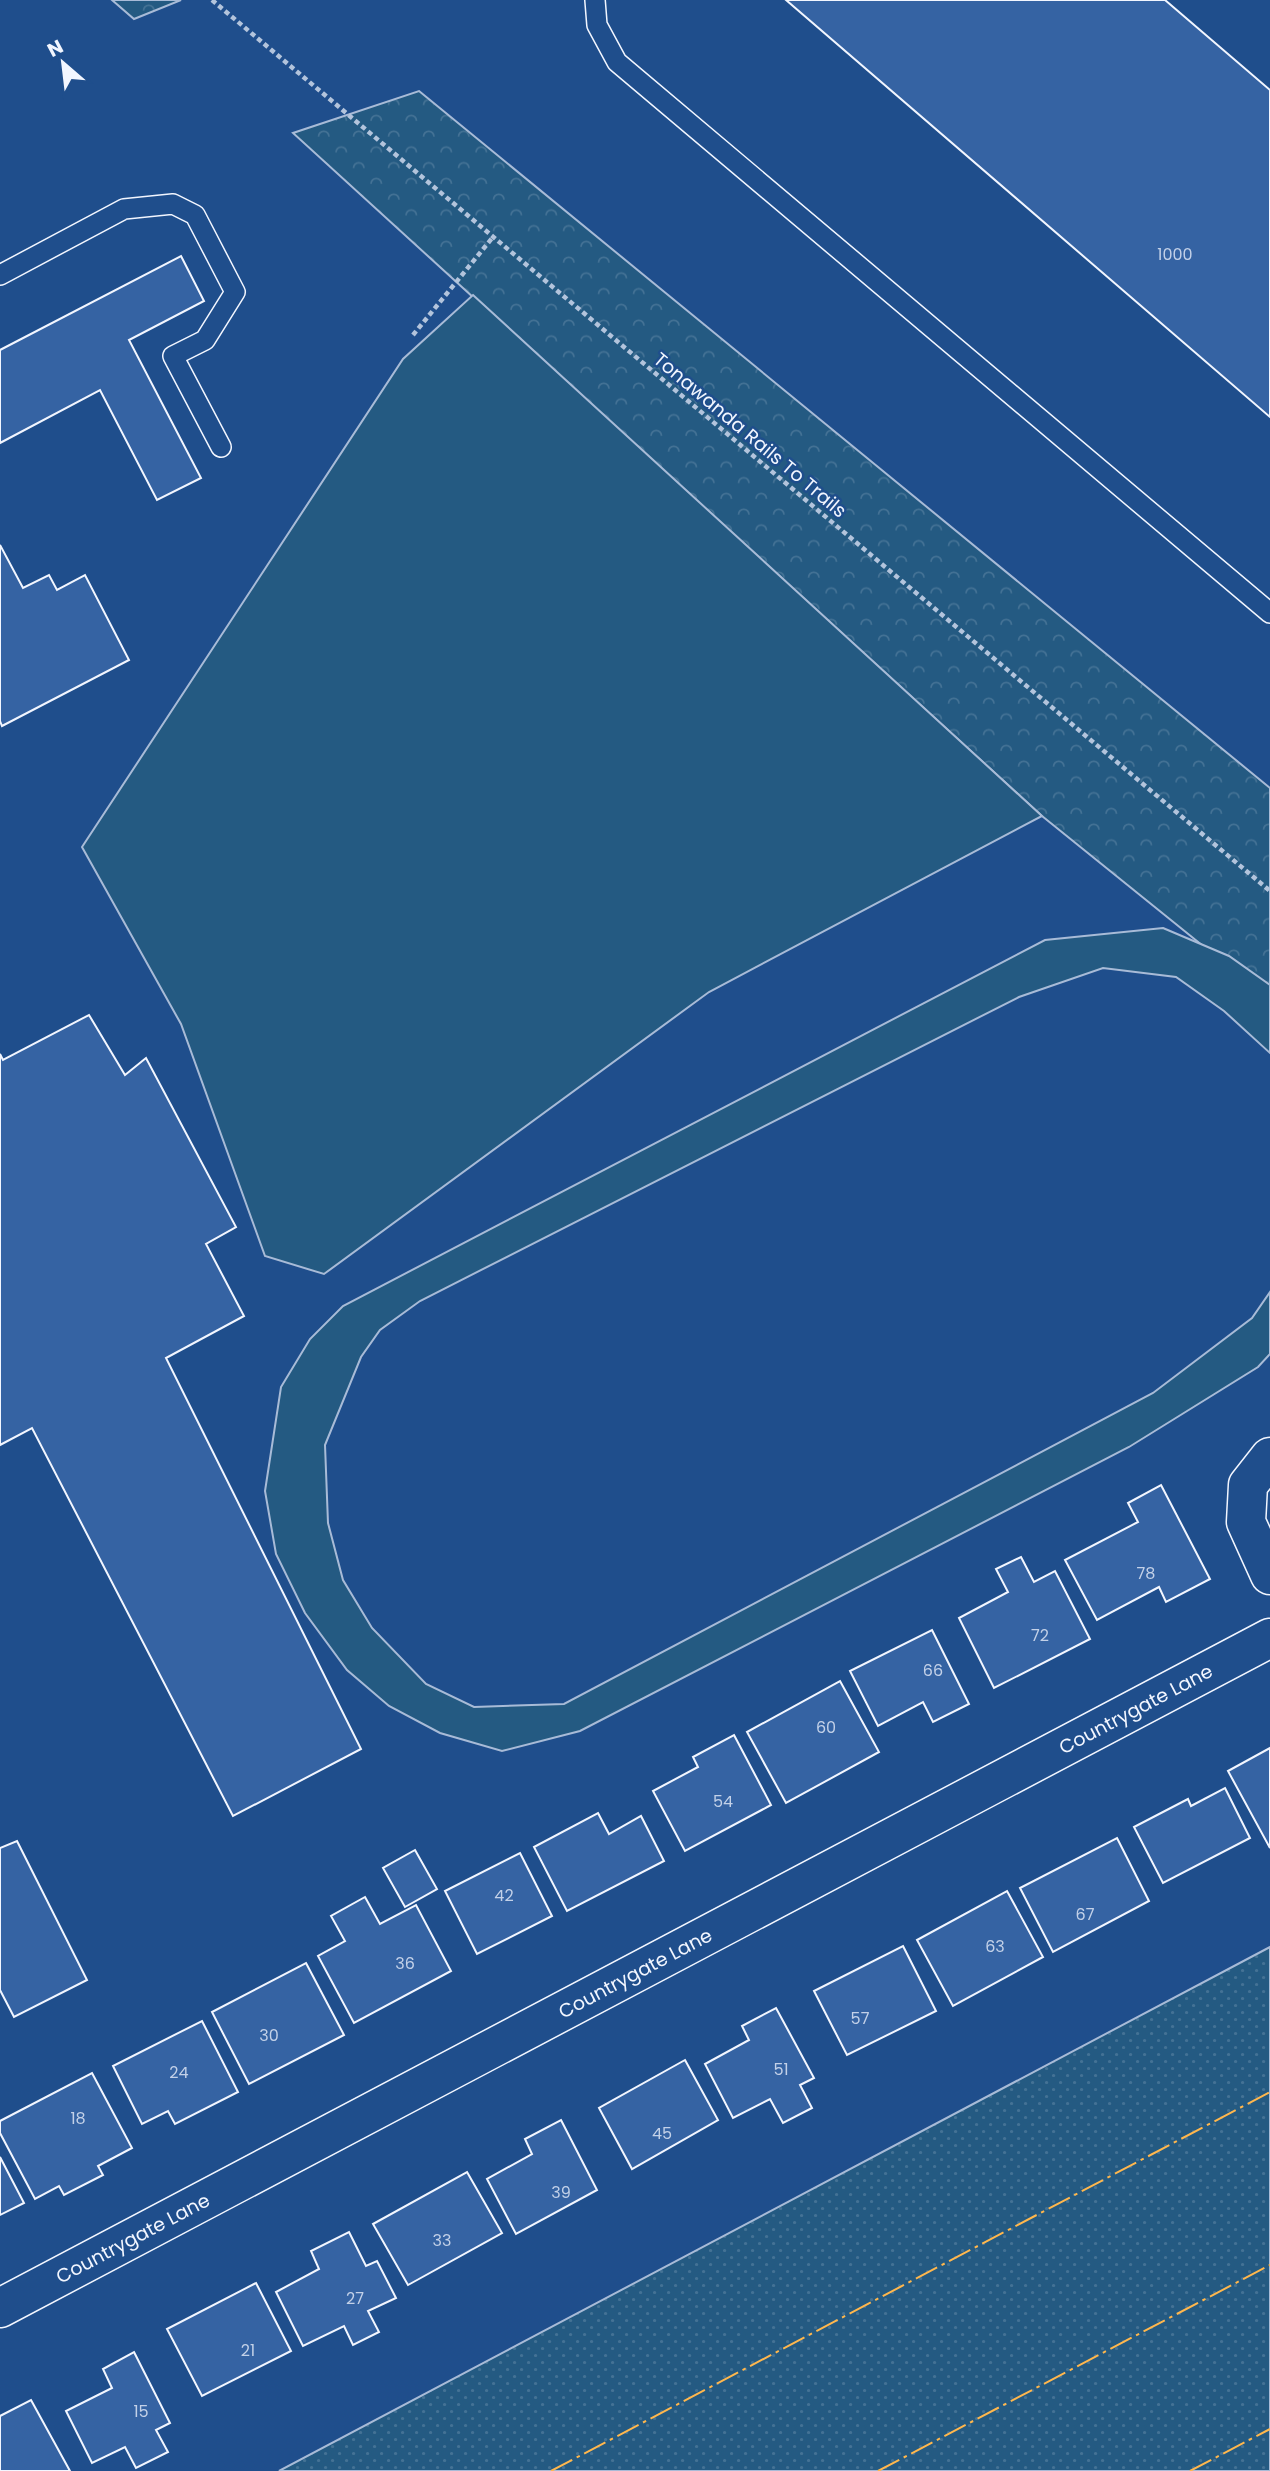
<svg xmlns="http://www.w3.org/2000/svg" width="1270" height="2471" font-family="Poppins,sans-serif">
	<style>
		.grass { fill: url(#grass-dots); stroke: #a8bbd7; stroke-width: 2 }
		.forest { fill: url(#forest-crowns); stroke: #a8bbd7; stroke-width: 2 }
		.garden { fill: #245a82; stroke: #a8bbd7; stroke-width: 2 }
		.building { fill: #3563a3; stroke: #f2f6ff; stroke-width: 2 }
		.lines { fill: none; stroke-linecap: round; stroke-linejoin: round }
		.service-casing { stroke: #f2f6ff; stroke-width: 22 }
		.minor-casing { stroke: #f2f6ff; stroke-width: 41 }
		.path { stroke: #b3c4dc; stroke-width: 4.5; stroke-dasharray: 5 3.5; stroke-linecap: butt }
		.service { stroke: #1f4e8c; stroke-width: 19 }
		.minor { stroke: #1f4e8c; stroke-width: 38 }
		.power { stroke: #ffb74d; stroke-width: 2; stroke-dasharray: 24 5 3.5 5; stroke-linecap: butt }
		.labels { text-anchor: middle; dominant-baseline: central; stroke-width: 5; stroke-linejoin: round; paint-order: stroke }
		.number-label { font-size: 16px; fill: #c3d1e8 }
		.street-label { font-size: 19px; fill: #f2f6ff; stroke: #1f4e8c }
	</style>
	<defs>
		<pattern id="grass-dots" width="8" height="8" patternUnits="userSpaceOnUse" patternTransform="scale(1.75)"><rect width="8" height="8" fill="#245a82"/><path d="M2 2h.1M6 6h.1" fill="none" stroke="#447295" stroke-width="1.8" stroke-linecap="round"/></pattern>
		<pattern id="forest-crowns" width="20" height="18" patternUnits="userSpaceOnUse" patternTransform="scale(1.75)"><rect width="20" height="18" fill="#245a82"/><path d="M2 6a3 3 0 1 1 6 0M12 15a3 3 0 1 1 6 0" fill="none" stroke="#447295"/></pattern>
	</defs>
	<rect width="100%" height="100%" fill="#1f4e8c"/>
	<!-- grass -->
	<polygon class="grass" points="1270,1947 1270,2471 279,2471"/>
	<!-- forest -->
	<g class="forest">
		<polygon points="112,0 181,0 134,19"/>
		<polygon points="419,91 1270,788 1270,1000 1042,816 293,133"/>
	</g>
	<!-- garden -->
	<g class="garden">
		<polygon points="473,295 1042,816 709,992 324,1274 265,1256 181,1024 82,847 403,359"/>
		<polygon points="1163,928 1229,956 1270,985 1270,1053 1224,1011 1176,977 1103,968 1019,997 420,1301 380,1330 361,1357 325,1445 328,1523 343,1580 372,1628 426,1684 474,1707 564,1704 1153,1393 1252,1318 1270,1292 1270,1354 1258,1367 1129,1447 580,1731 502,1751 440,1733 389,1706 347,1670 305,1613 276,1554 265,1491 281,1387 310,1339 343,1306 1045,940"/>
	</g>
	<!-- building -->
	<g class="building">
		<polygon points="786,0 1165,0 1270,90 1270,417"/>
		<polygon points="181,256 204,301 129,340 201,478 157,500 100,390 0,443 0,350"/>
		<polygon points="0,545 23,588 49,575 57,590 85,575 129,660 2,726 0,721"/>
		<polygon points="89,1015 125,1075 146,1058 236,1227 206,1244 244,1316 166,1358 361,1749 233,1816 32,1428 0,1445 0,1054 3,1060"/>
		<polygon points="1161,1485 1210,1579 1166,1602 1159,1587 1097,1620 1065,1560 1138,1522 1128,1503"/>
		<polygon points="1021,1557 1034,1582 1055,1571 1090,1639 994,1688 959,1618 1008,1592 996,1569"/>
		<polygon points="932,1630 969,1704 933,1722 923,1702 878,1726 850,1671"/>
		<polygon points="840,1681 879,1752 786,1803 747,1732"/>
		<polygon points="734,1735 771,1805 685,1851 653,1791 698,1767 693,1757"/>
		<polygon points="1270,1748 1270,1848 1228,1771"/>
		<polygon points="1225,1788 1250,1838 1163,1883 1134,1827 1188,1799 1191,1806"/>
		<polygon points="598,1813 609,1834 641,1816 664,1861 567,1911 534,1847"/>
		<polygon points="1117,1838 1149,1901 1053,1952 1020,1888"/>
		<polygon points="17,1841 87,1980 14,2017 0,1990 0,1848"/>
		<polygon points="415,1850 437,1889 405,1907 383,1868"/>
		<polygon points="520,1853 552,1916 477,1954 445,1891"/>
		<polygon points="1007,1891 1043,1957 953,2006 917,1940"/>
		<polygon points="365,1897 380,1924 416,1905 451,1971 354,2023 318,1956 345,1941 331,1916"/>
		<polygon points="903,1946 936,2011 847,2055 814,1991"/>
		<polygon points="306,1963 344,2035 249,2084 212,2012"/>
		<polygon points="776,2008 814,2078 800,2085 812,2108 783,2123 770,2099 733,2118 705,2064 749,2040 742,2026"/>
		<polygon points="202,2021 238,2092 175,2124 168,2111 142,2124 113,2066"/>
		<polygon points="685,2060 718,2120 632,2169 599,2108"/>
		<polygon points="92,2073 132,2148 98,2166 103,2175 64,2195 59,2186 35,2199 0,2133 0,2121"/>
		<polygon points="561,2120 597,2190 516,2234 487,2179 532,2154 525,2139"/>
		<polygon points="0,2157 24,2203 0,2215"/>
		<polygon points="467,2172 502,2233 408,2285 373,2224"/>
		<polygon points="349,2232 366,2266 377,2261 396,2298 368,2311 379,2332 353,2345 344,2326 303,2346 276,2292 319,2269 311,2251"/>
		<polygon points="256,2283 291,2351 202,2396 167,2329"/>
		<polygon points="134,2352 170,2423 156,2430 168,2452 136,2468 125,2447 92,2463 66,2411 112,2388 103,2369"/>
		<polygon points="31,2400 70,2471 0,2471 0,2416"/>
	</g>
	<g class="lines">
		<defs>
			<g id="service">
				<polyline points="595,0 597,25 617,62 1270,613"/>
				<polyline points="0,275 124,209 173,204 195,215 235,292 205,340 173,356 221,447"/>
			</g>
			<g id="minor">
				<polyline points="1270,1457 1248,1485 1246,1522 1270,1575"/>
				<path id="s1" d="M0,2308l1270,-670"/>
			</g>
		</defs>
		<!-- service casing -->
		<use href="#service" class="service-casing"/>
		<!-- minor casing -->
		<use href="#minor" class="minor-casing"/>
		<!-- path -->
		<g class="path">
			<polyline points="212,0 1270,891"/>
			<polyline points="413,335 493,237"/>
		</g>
		<!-- service -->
		<use href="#service" class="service"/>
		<!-- minor -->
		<use href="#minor" class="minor"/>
		<!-- power -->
		<g class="power">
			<polyline points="551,2471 1270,2092"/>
			<polyline points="878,2471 1270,2265"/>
			<polyline points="1190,2471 1270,2429"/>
		</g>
	</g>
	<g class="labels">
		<!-- number labels -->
		<g class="number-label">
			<text x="1175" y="254">1000</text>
			<text x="1146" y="1573">78</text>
			<text x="1040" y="1635">72</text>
			<text x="933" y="1670">66</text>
			<text x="826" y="1727">60</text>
			<text x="723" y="1801">54</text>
			<text x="504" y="1895">42</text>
			<text x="1085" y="1914">67</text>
			<text x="995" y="1946">63</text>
			<text x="405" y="1963">36</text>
			<text x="860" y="2018">57</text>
			<text x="269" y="2035">30</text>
			<text x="781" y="2069">51</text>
			<text x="179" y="2072">24</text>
			<text x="78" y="2118">18</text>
			<text x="662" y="2133">45</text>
			<text x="561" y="2192">39</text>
			<text x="442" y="2240">33</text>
			<text x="355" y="2298">27</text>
			<text x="248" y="2350">21</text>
			<text x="141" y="2411">15</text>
		</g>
		<!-- street labels -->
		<g class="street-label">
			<text transform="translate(750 435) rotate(40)">Tonawanda Rails To Trails</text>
			<text stroke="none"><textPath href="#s1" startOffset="1284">Countrygate Lane</textPath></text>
			<text stroke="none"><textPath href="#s1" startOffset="718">Countrygate Lane</textPath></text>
			<text stroke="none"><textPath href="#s1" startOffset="150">Countrygate Lane</textPath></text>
		</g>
	</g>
	<!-- north arrow -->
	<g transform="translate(63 63) rotate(332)" stroke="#1f4e8c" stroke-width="5" paint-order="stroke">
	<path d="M0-5L12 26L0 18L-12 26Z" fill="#f2f6ff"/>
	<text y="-10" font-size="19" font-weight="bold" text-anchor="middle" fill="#f2f6ff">N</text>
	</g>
</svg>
